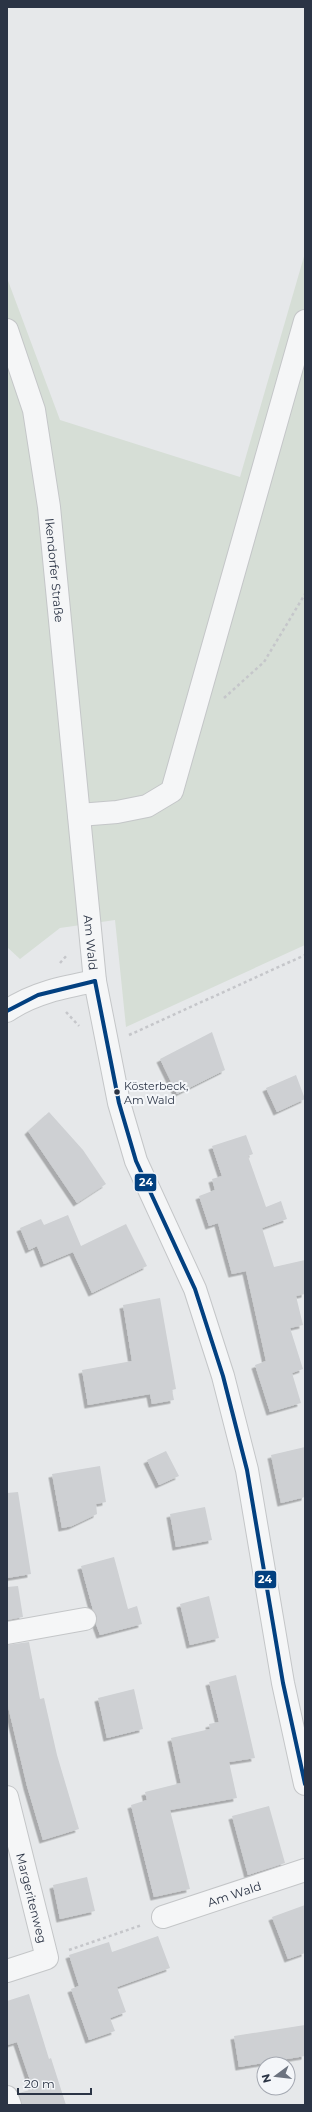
<svg xmlns="http://www.w3.org/2000/svg" width="312" height="2112" font-family="Montserrat,sans-serif">
	<style>
		.green { fill: #d6ded6 }
		.building { fill: #ced0d3; filter: url(#shadow) }
		.lines { fill: none; stroke-linecap: round; stroke-linejoin: round }
		.minor-casing { stroke: #c4c6c8; stroke-width: 24 }
		.path { stroke: #c5c6ca; stroke-width: 2.5; stroke-dasharray: 3 3; stroke-linecap: butt }
		.minor { stroke: #f5f6f7; stroke-width: 22 }
		.bus-1-casing { stroke: #f4f6f9; stroke-width: 7 }
		.bus-1 { stroke: #024080; stroke-width: 4 }
		.bus-dot { fill: #2b3445; stroke: #f4f6f9; stroke-width: 1.5 }
		.labels { text-anchor: middle; dominant-baseline: central; stroke-width: 4; stroke-linejoin: round; paint-order: stroke }
		.bus-label { font-size: 11px; fill: #2b3445; stroke: #f4f6f9; text-anchor: start }
		.street-label { font-size: 12px; fill: #2b3445; stroke: #f4f6f9 }
		.line-badge { stroke: #f4f6f9; stroke-width: 1.5 }
		.badge-label { font-size: 11px; text-anchor: middle; font-weight: bold; fill: #fff }
	</style>
	<defs>
		<filter id="shadow"><feDropShadow dx="-3.5" dy="3.5" stdDeviation="0" flood-color="#0004"/></filter>
	</defs>
	<rect width="100%" height="100%" fill="#e6e8ea"/>
	<!-- green -->
	<polygon class="green" points="305,253 305,945 126,1027 115,920 60,928 20,959 7,947 7,278 60,420 240,477"/>
	<!-- building -->
	<g class="building">
		<polygon points="212,1032 225,1070 177,1094 160,1059"/>
		<polygon points="296,1075 305,1099 277,1112 266,1088"/>
		<polygon points="49,1112 83,1150 106,1184 77,1203 28,1131"/>
		<polygon points="246,1135 253,1154 248,1156 266,1207 281,1201 287,1219 262,1228 274,1267 305,1260 305,1294 296,1296 303,1325 290,1328 303,1369 292,1373 301,1403 270,1412 255,1365 266,1361 246,1271 232,1274 218,1223 209,1226 199,1196 215,1190 212,1179 222,1176 212,1146"/>
		<polygon points="68,1215 81,1246 126,1224 147,1266 92,1293 73,1252 44,1264 37,1246 29,1250 20,1228 41,1219 44,1225"/>
		<polygon points="160,1298 176,1389 172,1390 174,1400 152,1404 150,1394 88,1405 82,1370 132,1361 123,1305"/>
		<polygon points="305,1447 305,1497 281,1503 271,1455"/>
		<polygon points="166,1451 179,1476 159,1485 147,1460"/>
		<polygon points="100,1466 106,1502 96,1504 97,1514 72,1526 62,1528 52,1474"/>
		<polygon points="18,1492 31,1574 7,1578 7,1493"/>
		<polygon points="205,1507 212,1540 176,1547 170,1514"/>
		<polygon points="114,1557 128,1609 137,1606 142,1624 100,1635 96,1624 97,1616 93,1610 81,1566"/>
		<polygon points="18,1586 23,1617 7,1620 7,1587"/>
		<polygon points="209,1596 219,1638 190,1645 180,1604"/>
		<polygon points="29,1642 40,1699 44,1698 57,1755 79,1829 43,1840 27,1786 7,1702 7,1645"/>
		<polygon points="236,1675 255,1758 229,1762 237,1798 170,1810 190,1889 154,1897 131,1805 147,1800 145,1792 181,1783 171,1738 210,1729 209,1724 219,1722 209,1682"/>
		<polygon points="134,1689 143,1729 107,1738 98,1698"/>
		<polygon points="269,1806 285,1863 248,1875 232,1816"/>
		<polygon points="87,1877 95,1911 60,1919 53,1885"/>
		<polygon points="305,1905 305,1953 288,1959 272,1917"/>
		<polygon points="158,1936 170,1968 117,1987 126,2012 110,2018 115,2031 89,2040 71,1989 79,1986 69,1955 109,1942 112,1952"/>
		<polygon points="29,1994 49,2059 51,2058 66,2105 22,2105 19,2093 33,2089 17,2042 7,2045 7,2001"/>
		<polygon points="305,2025 305,2056 239,2067 234,2036"/>
	</g>
	<g class="lines">
		<defs>
			<g id="minor">
				<path id="s1" d="M7,330l27,80 15,97 46,474 24,122 17,58 59,128 28,87 24,94 36,213 22,101"/>
				<polyline points="79,815 117,812 147,806 172,791 305,321"/>
				<path d="M7,1011c26,-18 57,-24 88,-30"/>
				<polyline points="7,1633 85,1619"/>
				<path id="s2" d="M7,1797l40,161 -40,13"/>
				<path id="s3" d="M163,1917l142,-47"/>
				<polyline points="7,2097 10,2105"/>
			</g>
		</defs>
		<!-- minor casing -->
		<use href="#minor" class="minor-casing"/>
		<!-- path -->
		<g class="path">
			<polyline points="224,698 264,662 305,594"/>
			<polyline points="60,963 68,954"/>
			<polyline points="66,1012 79,1026"/>
			<polyline points="129,1035 305,955"/>
			<polyline points="69,1950 142,1925"/>
		</g>
		<!-- minor -->
		<use href="#minor" class="minor"/>
		<defs>
			<g id="bus-1">
				<polyline points="95,981 119,1103 136,1161 195,1289 223,1376 247,1470 283,1683 305,1784"/>
				<polyline points="7,1011 38,995 95,981"/>
			</g>
		</defs>
		<!-- bus-1 casing -->
		<use href="#bus-1" class="bus-1-casing"/>
		<!-- bus-1 -->
		<use href="#bus-1" class="bus-1"/>
	</g>
	<!-- markers -->
	<circle class="bus-dot" cx="117" cy="1092" r="3.5"/>
	<g class="labels">
		<!-- bus labels -->
		<g class="bus-label">
			<text x="124" y="1086">Kösterbeck,<tspan x="124" dy="14">Am Wald</tspan></text>
		</g>
		<!-- street labels -->
		<g class="street-label">
			<text stroke="none"><textPath href="#s1" startOffset="246">Ikendorfer Straße</textPath></text>
			<text stroke="none"><textPath href="#s1" startOffset="620">Am Wald</textPath></text>
			<text stroke="none"><textPath href="#s3" startOffset="75">Am Wald</textPath></text>
			<text stroke="none"><textPath href="#s2" startOffset="104">Margeritenweg</textPath></text>
		</g>
	</g>
	<g class="line-badge">
		<rect x="134" y="1173" width="23" height="19" rx="4" fill="#024080"/>
		<rect x="254" y="1570" width="23" height="19" rx="4" fill="#024080"/>
	</g>
	<g class="badge-label">
		<text x="146" y="1186">24</text>
		<text x="265" y="1583">24</text>
	</g>
	<!-- border -->
	<rect width="312" height="2112" fill="none" stroke="#2b3445" stroke-width="16"/>
	<!-- north arrow -->
	<g transform="translate(276 2076) rotate(255)"><circle r="19" fill="#f4f6f9" stroke="#a4a8b1"/>
	<path d="M0-3L7 15L0 10L-7 15Z" fill="#6c737f"/>
	<text y="-6" font-size="11" font-weight="bold" text-anchor="middle" fill="#2b3445">N</text>
	</g>
	<!-- scale -->
	<path d="M18 2088v6h73v-6" fill="none" stroke="#2b3445" stroke-width="2"/>
	<text x="24" y="2088" font-size="12" fill="#2b3445" stroke="#f4f6f9" stroke-width="3" paint-order="stroke">20 m</text>
</svg>
